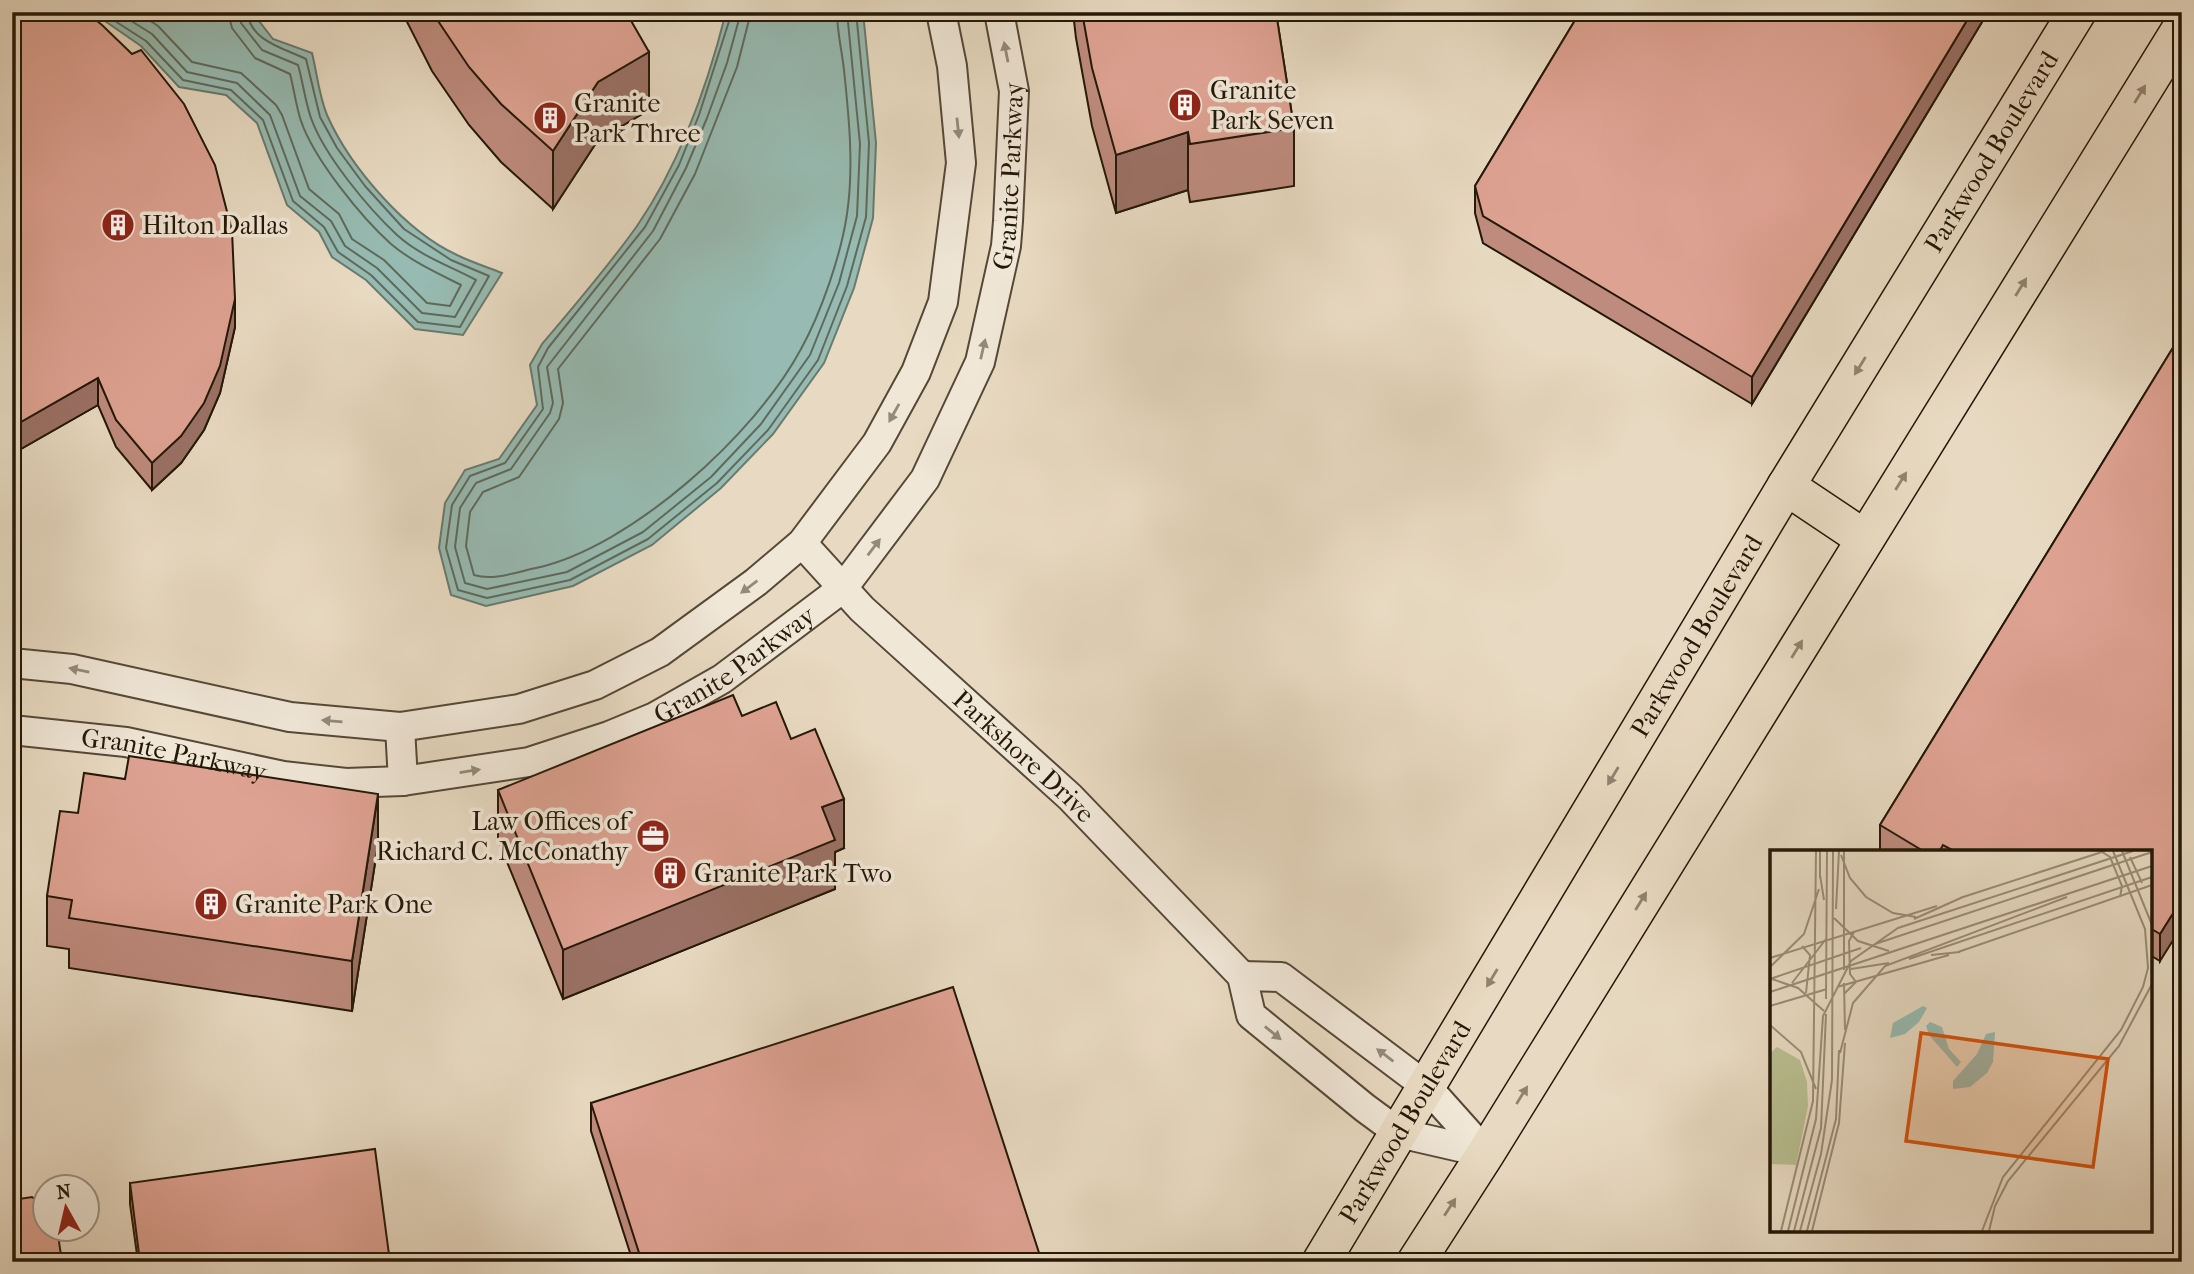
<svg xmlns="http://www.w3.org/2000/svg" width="2194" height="1274" font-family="'IM FELL French Canon',serif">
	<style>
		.water { fill: #97bbb2; stroke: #697a6e; stroke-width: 2 }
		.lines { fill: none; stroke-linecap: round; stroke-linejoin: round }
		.shore { stroke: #5e6a5c; stroke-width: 2 }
		.minor-casing { stroke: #554836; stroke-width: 32 }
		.major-casing { stroke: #241807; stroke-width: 40 }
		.minor { stroke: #f0e7d7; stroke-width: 28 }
		.major { stroke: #e8dac2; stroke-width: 37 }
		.wall { fill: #bf8b7e; stroke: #241807; stroke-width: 2 }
		.shaded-wall { fill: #9b7166; stroke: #241807; stroke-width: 2 }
		.building { fill: #dea292; stroke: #241807; stroke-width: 2 }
		.oneway { fill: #948a79 }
		.oneway2 { fill: #90836e }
		.labels { text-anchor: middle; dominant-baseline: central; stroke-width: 7; stroke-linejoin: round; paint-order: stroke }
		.poi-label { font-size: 26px; fill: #241807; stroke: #f0e7d7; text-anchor: start }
		.street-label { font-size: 26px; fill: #241807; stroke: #f0e7d7 }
		.inset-road { fill: none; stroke: #9a8c77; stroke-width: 2 }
		.view { fill: #d4520c; fill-opacity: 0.15; stroke: #d4520c; stroke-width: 3.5 }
		.inset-edge { fill: none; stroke: #241807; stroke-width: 3.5 }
	</style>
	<rect width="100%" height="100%" fill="#e8dac2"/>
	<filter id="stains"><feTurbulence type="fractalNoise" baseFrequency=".00286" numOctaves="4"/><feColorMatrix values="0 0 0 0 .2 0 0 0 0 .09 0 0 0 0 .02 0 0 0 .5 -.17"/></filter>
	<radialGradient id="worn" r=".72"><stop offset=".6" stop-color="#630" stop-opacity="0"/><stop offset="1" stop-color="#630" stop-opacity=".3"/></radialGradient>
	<!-- water -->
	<g class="water">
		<path d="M92,12h160l21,27 39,14c5,20 7,43 15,62 23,52 78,116 130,140 14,7 30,12 45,18l-39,62 -48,-6 -49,-49 -34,-23 -13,-25 -32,-27 -30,-82 -31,-28 -47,-8 -38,-41z"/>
		<path d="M726,12h137l13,131 -3,75 -19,70 -30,75 -51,71 -52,54 -69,57 -79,41 -87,20 -35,-11 -12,-47 6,-45 20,-33 34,-11 38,-54 -7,-40 12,-21c33,-39 66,-77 95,-118 42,-61 71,-142 89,-214z"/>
	</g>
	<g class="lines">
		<!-- shore -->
		<g class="shore">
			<path d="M101,12l45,29 37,39 48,10 32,30 30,81 31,26 14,25 33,23 47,47 42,5 29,-51 -38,-16 -47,-31 -39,-43 -28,-38 -17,-31 -14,-58c-22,-11 -55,-17 -59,-47"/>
			<path d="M117,12l35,22 35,38 50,11 33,32 30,81 31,25 14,25 32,22 45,45 33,4 21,-37c-26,-14 -56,-24 -79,-45 -29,-27 -73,-80 -86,-117 -6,-17 -8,-36 -13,-53l-36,-15 -21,-27 -2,-11"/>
			<path d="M137,12l21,14 34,36 49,11 35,32 6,10 27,74 30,25 13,25 32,21 43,43 23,3 11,-21c-24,-12 -50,-24 -70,-41 -30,-27 -77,-85 -90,-123 -5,-15 -7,-32 -11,-47l-35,-16 -23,-30 -4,-16"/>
			<polyline points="732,12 699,115 679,165 645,227 548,348 538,367 543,409 505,463 470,476 452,505 446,548 458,590 487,598 570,580 648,539 717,483 768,430 818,360 847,286 866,217 869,143 856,12"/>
			<polyline points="741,12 727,63 707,118 686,168 653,231 547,367 553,403 550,413 511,469 476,483 460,508 455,547 465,583 487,589 567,572 643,532 711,477 761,424 810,355 839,283 857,216 860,144 847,12"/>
			<path d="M751,12l-14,55 -42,107 -35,65 -102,130 5,34 -4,16 -40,58 -36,15 -13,20 -4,34 8,29c20,6 42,-3 62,-7 95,-21 219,-133 265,-219 20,-36 40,-94 46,-135 7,-47 2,-97 -3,-144 -2,-19 -7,-38 -7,-58"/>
		</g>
		<defs>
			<g id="minor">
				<path id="s1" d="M802,543l60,66 208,188 172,179 9,39 114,93 34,25 87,20"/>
				<polyline points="12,663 72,669 290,717 400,727 519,709 595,685 660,652 756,582 802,543 877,443 916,372 943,302 961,163 952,66 941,12"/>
				<polyline points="400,727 403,781"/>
				<path id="s2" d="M12,730l114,12 157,34 63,7 57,-2 126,-19 80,-26 46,-19 67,-38 121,-91 82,-109 55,-117 26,-116 2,-25 6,-130 -15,-79"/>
				<polyline points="1242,976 1281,977 1427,1087 1486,1153"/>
			</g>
			<g id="major">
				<polyline points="1786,486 1865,539"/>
				<path id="s3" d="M1321,1262l465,-776 291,-474"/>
				<polyline points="1416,1262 1486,1153 2182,27"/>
			</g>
		</defs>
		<!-- minor casing -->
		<use href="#minor" class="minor-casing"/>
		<!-- major casing -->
		<use href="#major" class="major-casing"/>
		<!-- minor -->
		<use href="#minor" class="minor"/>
		<!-- major -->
		<use href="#major" class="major"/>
	</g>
	<!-- wall -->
	<g class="wall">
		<polygon points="12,12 132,54 235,327 220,393 204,430 181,463 152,490 116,447 98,405 12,454"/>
		<polygon points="402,12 626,12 649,110 598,140 553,209 501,162 469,125 432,71"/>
		<polygon points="1073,12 1276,12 1294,128 1294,186 1190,202 1188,190 1116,213 1092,126 1076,38"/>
		<polygon points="1580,12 1988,12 1752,404 1483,243 1475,213 1475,186"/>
		<polygon points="2182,333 2160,961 2150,955 2150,852 1880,852 1880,825"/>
		<polygon points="742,716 844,848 835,852 835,889 563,999 498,840 498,790"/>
		<polygon points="78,813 378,844 352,1011 69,968 69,949 47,946 47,896"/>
		<polygon points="591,1103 1042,1262 633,1262 591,1131"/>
		<polygon points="130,1183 390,1262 138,1262 130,1204"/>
	</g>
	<!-- shaded-wall -->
	<g class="shaded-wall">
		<polygon points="1972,12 1988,12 1752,404 1752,377"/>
		<polygon points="649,52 649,110 598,140 553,209 553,151 598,82"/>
		<polygon points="1188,132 1188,190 1116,213 1116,155"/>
		<polygon points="235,299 235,327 220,393 204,430 181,463 152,490 152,463"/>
		<polygon points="98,378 98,405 12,454 12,427"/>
		<polygon points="378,794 378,844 352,1011 352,961"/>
		<polygon points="844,799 844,848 835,852 835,889 563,999 563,950 822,807"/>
		<polygon points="2182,899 2182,926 2160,961 2160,934"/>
	</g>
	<!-- building -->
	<g class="building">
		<polygon points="12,12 86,12 102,25 132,54 141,50 184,104 215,165 232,231 235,299 220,366 204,403 181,436 152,463 116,420 98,378 12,427"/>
		<polygon points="432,12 626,12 649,52 598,82 553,151 501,104 469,67"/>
		<polygon points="1082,12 1276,12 1294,128 1190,144 1188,132 1116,155 1092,68"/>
		<polygon points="1580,12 1972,12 1752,377 1483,216 1475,186"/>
		<polygon points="2182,333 2182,899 2160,934 2150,928 2150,852 1956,852 1943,845 1939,852 1925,852 1880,825"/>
		<polygon points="733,695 742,716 776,702 791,739 815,729 844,799 822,807 835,840 563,950 498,790"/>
		<polygon points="129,756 378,794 352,961 69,918 72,900 47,896 60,811 78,813 84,773 125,779"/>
		<polygon points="953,987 1042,1262 642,1262 591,1103"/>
		<polygon points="375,1149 390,1262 140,1262 130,1183"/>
		<polygon points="32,1197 46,1208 46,1228 57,1228 62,1262 12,1262 12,1200"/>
	</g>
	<!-- one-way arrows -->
	<defs><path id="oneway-solid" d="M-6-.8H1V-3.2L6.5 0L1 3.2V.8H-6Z" transform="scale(1.75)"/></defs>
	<g class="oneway">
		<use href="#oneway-solid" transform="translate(1006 52) rotate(-101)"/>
		<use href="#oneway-solid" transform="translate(958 128) rotate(84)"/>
		<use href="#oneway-solid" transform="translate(983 349) rotate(-77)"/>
		<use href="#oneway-solid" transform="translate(894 413) rotate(119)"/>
		<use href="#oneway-solid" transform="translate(874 547) rotate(-53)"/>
		<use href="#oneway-solid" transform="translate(749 587) rotate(143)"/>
		<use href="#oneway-solid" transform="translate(79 670) rotate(-169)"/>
		<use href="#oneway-solid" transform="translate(332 721) rotate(-175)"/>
		<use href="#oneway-solid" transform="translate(470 771) rotate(-9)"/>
		<use href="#oneway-solid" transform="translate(1273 1033) rotate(39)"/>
		<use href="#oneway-solid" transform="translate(1385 1055) rotate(-143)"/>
	</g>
	<g class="oneway2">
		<use href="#oneway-solid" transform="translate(2140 94) rotate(-58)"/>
		<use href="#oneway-solid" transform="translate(2021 287) rotate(-58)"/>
		<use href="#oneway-solid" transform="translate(1860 366) rotate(122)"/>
		<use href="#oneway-solid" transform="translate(1901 481) rotate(-58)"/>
		<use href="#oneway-solid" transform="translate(1797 649) rotate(-58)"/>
		<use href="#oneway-solid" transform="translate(1613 776) rotate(121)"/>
		<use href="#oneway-solid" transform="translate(1641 901) rotate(-58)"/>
		<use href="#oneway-solid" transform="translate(1492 978) rotate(121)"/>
		<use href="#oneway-solid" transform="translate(1522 1095) rotate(-58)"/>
		<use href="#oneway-solid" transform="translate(1450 1207) rotate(-57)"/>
	</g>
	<!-- icons -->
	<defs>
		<symbol id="building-disc" viewBox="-11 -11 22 22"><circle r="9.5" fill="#8f2418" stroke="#f0e7d7"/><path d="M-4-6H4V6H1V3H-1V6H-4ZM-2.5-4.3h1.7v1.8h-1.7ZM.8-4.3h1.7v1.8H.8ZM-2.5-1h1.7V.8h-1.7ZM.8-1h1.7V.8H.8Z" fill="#fff"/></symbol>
		<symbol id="office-disc" viewBox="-11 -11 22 22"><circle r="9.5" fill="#8f2418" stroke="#f0e7d7"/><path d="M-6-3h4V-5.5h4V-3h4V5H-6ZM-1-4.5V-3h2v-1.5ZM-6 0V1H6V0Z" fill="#fff"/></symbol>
	</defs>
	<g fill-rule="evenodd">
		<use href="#building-disc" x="1166" y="86" width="38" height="38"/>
		<use href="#building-disc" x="531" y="99" width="38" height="38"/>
		<use href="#building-disc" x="99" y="206" width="38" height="38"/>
		<use href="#office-disc" x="634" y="817" width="38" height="38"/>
		<use href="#building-disc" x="651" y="854" width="38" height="38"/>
		<use href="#building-disc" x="192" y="885" width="38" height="38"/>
	</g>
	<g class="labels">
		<!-- poi labels -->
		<g class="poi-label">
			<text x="1210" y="90">Granite<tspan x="1210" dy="30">Park Seven</tspan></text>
			<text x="574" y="103">Granite<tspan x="574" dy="30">Park Three</tspan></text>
			<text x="142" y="225">Hilton Dallas</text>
			<text x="628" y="821" text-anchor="end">Law Offices of<tspan x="628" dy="30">Richard C. McConathy</tspan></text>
			<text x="694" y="873">Granite Park Two</text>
			<text x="235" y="904">Granite Park One</text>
		</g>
		<!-- street labels -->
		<g class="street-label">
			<text stroke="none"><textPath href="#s3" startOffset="1297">Parkwood Boulevard</textPath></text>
			<text stroke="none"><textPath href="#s2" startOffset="1340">Granite Parkway</textPath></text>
			<text stroke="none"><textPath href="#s3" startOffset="730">Parkwood Boulevard</textPath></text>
			<text stroke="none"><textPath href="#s2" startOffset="752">Granite Parkway</textPath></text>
			<text stroke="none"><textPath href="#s2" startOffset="164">Granite Parkway</textPath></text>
			<text stroke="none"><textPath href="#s1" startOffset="308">Parkshore Drive</textPath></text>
			<text stroke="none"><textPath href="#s3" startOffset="163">Parkwood Boulevard</textPath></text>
		</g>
	</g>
	<!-- overview -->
	<g transform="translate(1770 850)">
		<rect width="382" height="382" fill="#e8dac2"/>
		<path d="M7,197l23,13 7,22 1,24 -12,59 -26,-1v-111z" fill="#b8bf92"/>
		<path d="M153,156l4,2 -8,14 -14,12 -15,4 3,-15zM160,172l12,5 7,22 12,13 -4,5 -28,-32 -3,-9zM225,182l-2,30 -6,11 -17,14 -17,2v-8l24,-27 9,-20z" fill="#97bbb2"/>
		<path class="inset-road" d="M74,1v119M352,1l30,74M332,2l8,5 12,29 -2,11M71,5l9,23 16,19 27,16 23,4M360,7l12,26M50,25l4,25M50,28v-27M190,48l145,-47M66,59l3,-58M64,68l24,23 31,10M144,69l49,-22M105,94l277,-92M32,96l8,9 -4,38M188,102l194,-67M161,105l29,-3M0,108l167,-52M139,109l243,-82M0,117l34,-33 15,-45M81,119l38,-6M0,129l91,-31M2,129l26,9 26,23M22,133l34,-44M74,133l1,47M67,137l112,-32M0,142l382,-126M74,144l12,-12 -6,-8 -1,-33 5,-9M56,149l1,-148M0,156l57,-17M0,175l31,27 15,37M70,203l13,-50 32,-37 182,-69M11,381l32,-130 3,-250M18,381l28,-112 7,-103 28,-55 47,-33 235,-77M24,381l27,-103 5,-114M30,381l21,-77 11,-74 1,-229M37,381l29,-112 3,-69M42,381l27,-108 6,-80M212,381l21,-54 118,-147 22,-43 5,-19 -3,-39 -32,-78M219,381l6,-25 13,-25 111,-135 33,-62"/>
		<path class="view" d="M151,183l187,26 -15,108 -187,-26z"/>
		<rect width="382" height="382" class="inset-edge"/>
	</g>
	<!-- margin -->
	<rect width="2194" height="1274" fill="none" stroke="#e8dac2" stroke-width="42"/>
	<rect x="14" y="14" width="2166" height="1246" fill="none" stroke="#241807" stroke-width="3.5"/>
	<rect x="21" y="21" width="2152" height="1232" fill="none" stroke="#241807" stroke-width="2"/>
	<!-- north arrow -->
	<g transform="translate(66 1208) rotate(352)"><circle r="33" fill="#f0e7d7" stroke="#9e9484" stroke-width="2"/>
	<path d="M0-5L12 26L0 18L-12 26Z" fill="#8f2418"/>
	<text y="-10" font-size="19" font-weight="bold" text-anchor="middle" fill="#241807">N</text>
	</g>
	<rect width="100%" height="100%" filter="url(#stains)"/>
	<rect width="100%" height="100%" fill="url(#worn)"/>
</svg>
